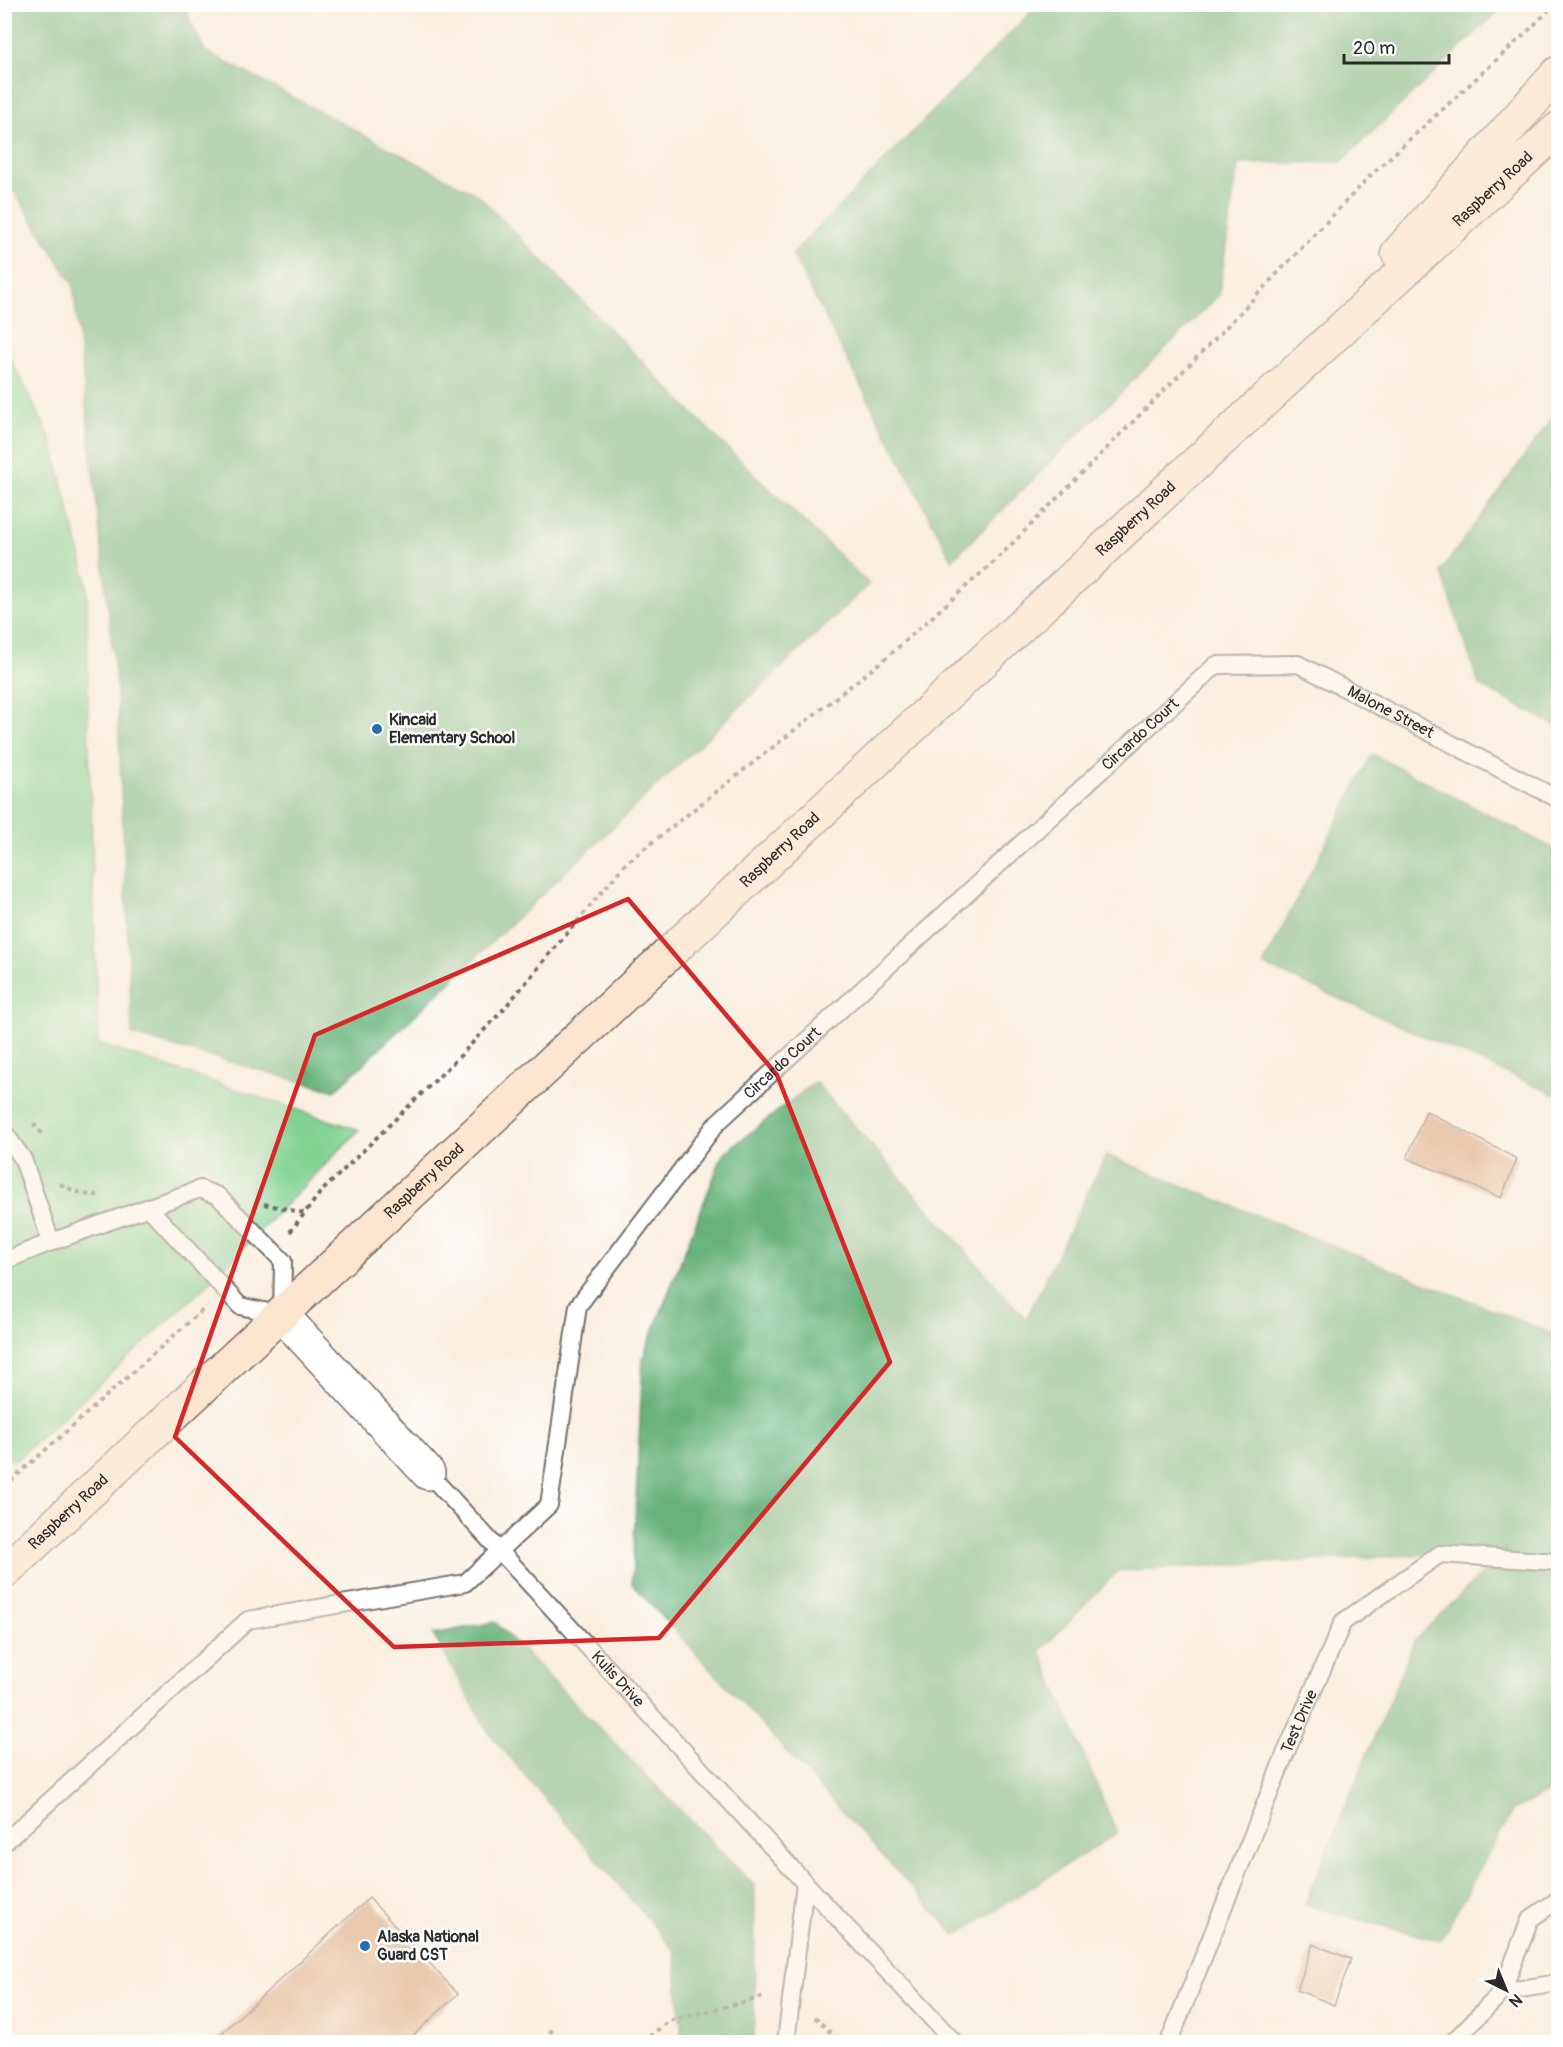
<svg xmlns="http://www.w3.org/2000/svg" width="1563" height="2047" font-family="Pangolin,sans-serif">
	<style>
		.green { fill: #80d192; stroke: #567e5e; stroke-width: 1.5 }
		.forest { fill: #68b37c; stroke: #4a6f54; stroke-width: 1.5 }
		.building { fill: #d49d72 }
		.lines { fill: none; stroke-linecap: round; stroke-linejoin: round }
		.service-casing { stroke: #736f6a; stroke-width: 20 }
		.minor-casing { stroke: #736f6a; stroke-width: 36 }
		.secondary-casing { stroke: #736f6a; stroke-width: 36 }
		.path { stroke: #736f6a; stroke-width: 4; stroke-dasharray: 4.5 4.5; stroke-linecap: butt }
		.service { stroke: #fff; stroke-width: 16 }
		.minor { stroke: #fff; stroke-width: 33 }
		.secondary { stroke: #fce5cf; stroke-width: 33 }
		.marked { fill: none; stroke: #d62828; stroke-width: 4.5; stroke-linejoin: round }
		.poi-dot { fill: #1f6fb2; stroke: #fff; stroke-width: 2 }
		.labels { text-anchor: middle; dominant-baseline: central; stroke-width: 5; stroke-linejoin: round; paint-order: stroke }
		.street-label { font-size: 16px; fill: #2b2b2b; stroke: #fff }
		.poi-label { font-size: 16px; font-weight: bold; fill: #2b2b2b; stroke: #fff; text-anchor: start }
	</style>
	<rect width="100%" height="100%" fill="#fff"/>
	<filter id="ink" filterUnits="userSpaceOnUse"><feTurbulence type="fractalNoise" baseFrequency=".0167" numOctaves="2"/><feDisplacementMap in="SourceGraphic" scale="12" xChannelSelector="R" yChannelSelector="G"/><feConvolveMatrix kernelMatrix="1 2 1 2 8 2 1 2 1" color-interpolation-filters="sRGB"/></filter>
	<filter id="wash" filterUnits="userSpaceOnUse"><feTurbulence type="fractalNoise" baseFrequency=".008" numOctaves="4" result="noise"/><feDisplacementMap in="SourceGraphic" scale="24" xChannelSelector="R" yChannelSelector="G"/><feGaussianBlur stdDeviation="1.35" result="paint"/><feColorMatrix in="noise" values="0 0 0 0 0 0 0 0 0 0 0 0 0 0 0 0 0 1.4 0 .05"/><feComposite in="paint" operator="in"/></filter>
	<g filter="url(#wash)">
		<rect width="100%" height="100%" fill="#f9eee0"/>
		<!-- green -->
		<polygon class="green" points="4,346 51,439 87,582 88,716 98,1044 359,1130 207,1285 15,1461 4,1456"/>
		<!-- forest -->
		<g class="forest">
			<polygon points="5,4 183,5 205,51 478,195 721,442 869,584 335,1091 132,1035 117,692 73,284 5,177"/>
			<polygon points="1039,4 1505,5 1341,162 1238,164 1219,295 952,560 792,254"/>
			<polygon points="1558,410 1558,727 1479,685 1441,571"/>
			<polygon points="1372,754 1558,851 1558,1096 1263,965"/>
			<polygon points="815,1082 1026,1319 1106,1155 1558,1336 1558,1787 1513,1810 1440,1941 1304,1905 1415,1640 1506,1550 1118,1571 1040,1651 1117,1833 956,1935 632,1584 643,1357 723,1154"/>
			<polygon points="495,1622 755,1886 754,2042 682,2042 675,1951 489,1733 433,1634"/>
		</g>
		<g id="blocks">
			<!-- building -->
			<g class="building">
				<polygon points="1426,1111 1517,1159 1501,1198 1407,1158"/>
				<polygon points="369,1898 458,1994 406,2042 212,2042"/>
				<polygon points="1313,1944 1351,1959 1334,2005 1297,1990"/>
			</g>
		</g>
	</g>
	<g filter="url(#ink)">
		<use href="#blocks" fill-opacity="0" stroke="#736f6a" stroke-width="1.5"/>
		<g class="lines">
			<defs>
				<g id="service">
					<polyline points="4,1132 23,1159 51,1242"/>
					<polyline points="4,1261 51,1242 200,1189 218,1196 283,1261 282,1315 240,1306 149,1208"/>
					<path id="s1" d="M428,1473l377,410 149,159"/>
					<path id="s2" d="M4,1843l244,-223 217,-37 84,-78 29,-199 139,-183 499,-458 82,-1 260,135"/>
					<polyline points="1502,1992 1558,1983"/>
					<polyline points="786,2042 805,1883"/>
					<path id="s3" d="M1169,2042l117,-290 57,-130 97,-68 118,8"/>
					<polyline points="1453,2042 1502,1992 1530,1919 1558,1900"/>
				</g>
				<polyline id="minor" points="282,1315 428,1473"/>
				<g id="secondary">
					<polyline points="1398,253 1558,73"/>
					<path id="s4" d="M4,1572l1120,-1042 434,-401"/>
				</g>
			</defs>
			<!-- service casing -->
			<use href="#service" class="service-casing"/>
			<!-- minor casing -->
			<use href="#minor" class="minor-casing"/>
			<!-- secondary casing -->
			<use href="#secondary" class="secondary-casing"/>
			<!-- path -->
			<g class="path">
				<polyline points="4,1101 11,1106"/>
				<polyline points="33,1124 38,1127 43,1137"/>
				<path d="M60,1184c12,6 24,12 38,11"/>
				<polyline points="264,1204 304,1213"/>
				<polyline points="290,1232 320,1193 461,1055 502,1011 626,863 886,658 998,558 1215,339 1373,173 1527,32 1555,4"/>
				<polyline points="4,1487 206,1307"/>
				<polyline points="815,2017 840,2042"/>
				<polyline points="549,2030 570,2042"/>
				<polyline points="642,2042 669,2021 764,1997 766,1998"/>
			</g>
			<!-- service -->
			<use href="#service" class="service"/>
			<!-- minor -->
			<use href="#minor" class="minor"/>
			<!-- secondary -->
			<use href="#secondary" class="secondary"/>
		</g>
	</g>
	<!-- marked area -->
	<path d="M0 0H1563V2047H0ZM628,899l149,176 113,287 -231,276 -265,9 -219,-210 140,-402z" fill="#f9eee0" fill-opacity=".55" fill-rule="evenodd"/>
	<path class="marked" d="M628,899l149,176 113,287 -231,276 -265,9 -219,-210 140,-402z"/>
	<!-- markers -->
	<g class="poi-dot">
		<circle cx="377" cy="729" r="6"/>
		<circle cx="365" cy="1946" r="6"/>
	</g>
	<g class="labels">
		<!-- street labels -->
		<g class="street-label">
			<text stroke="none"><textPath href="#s4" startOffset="2032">Raspberry Road</textPath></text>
			<text stroke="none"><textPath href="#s4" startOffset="1546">Raspberry Road</textPath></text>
			<text stroke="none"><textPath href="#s2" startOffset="1960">Malone Street</textPath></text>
			<text stroke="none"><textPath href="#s2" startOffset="1671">Circardo Court</textPath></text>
			<text stroke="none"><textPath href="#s4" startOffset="1060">Raspberry Road</textPath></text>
			<text stroke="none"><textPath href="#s2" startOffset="1185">Circardo Court</textPath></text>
			<text stroke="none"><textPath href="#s4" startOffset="574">Raspberry Road</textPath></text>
			<text stroke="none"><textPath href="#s4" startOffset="88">Raspberry Road</textPath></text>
			<text stroke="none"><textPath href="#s1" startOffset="280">Kulis Drive</textPath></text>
			<text stroke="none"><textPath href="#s3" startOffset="346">Test Drive</textPath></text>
		</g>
		<!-- poi labels -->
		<g class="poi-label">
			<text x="389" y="720">Kincaid<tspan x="389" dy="18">Elementary School</tspan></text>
			<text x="377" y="1937">Alaska National<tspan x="377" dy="18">Guard CST</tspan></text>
		</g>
	</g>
	<!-- margin -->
	<rect width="1563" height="2047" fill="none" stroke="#fff" stroke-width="24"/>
	<!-- north arrow -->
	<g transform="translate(1506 1990) rotate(137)" stroke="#ffffff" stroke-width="4.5" paint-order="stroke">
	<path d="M0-4.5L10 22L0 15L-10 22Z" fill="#2b2b2b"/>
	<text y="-9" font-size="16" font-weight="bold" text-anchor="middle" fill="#2b2b2b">N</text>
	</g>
	<!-- scale -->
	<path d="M1344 54v9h105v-9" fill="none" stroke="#2b2b2b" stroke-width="3"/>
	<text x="1353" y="54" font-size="18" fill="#2b2b2b" stroke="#ffffff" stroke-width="4.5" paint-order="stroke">20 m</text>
</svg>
